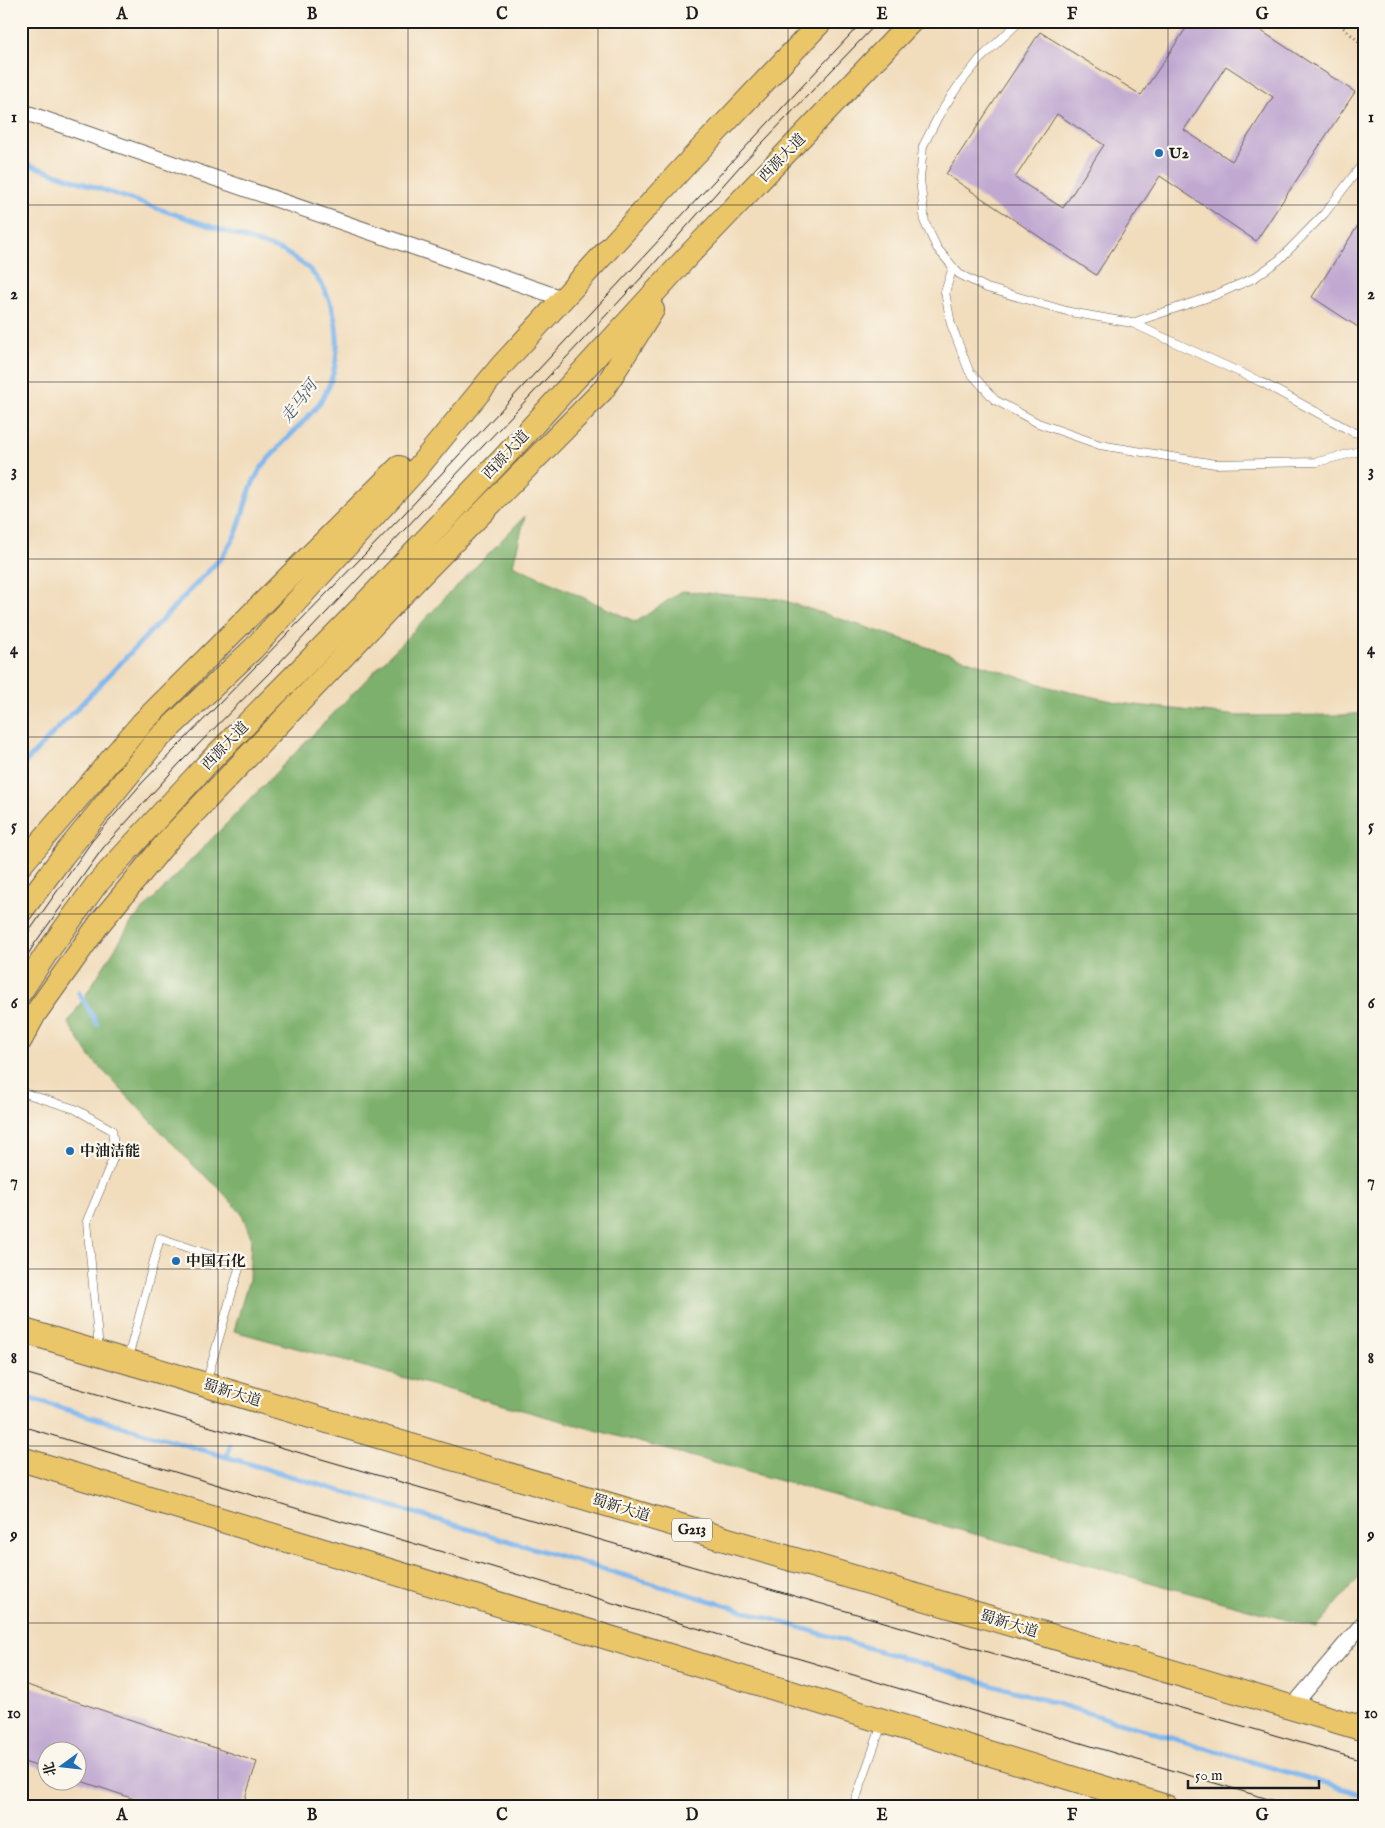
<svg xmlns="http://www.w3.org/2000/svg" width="1385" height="1828" font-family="'IM FELL English','Noto Serif SC',serif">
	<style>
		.forest { fill: #7db06c; stroke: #4c6644 }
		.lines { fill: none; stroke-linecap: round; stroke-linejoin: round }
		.stream { stroke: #7db5ed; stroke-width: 5 }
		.building { fill: #c0a8d1; fill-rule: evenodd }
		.service-casing { stroke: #675f54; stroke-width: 9 }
		.minor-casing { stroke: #675f54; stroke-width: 17 }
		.primary-casing { stroke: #675f54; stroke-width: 24 }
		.trunk-casing { stroke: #675f54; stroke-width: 26 }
		.path { stroke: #675f54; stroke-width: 3; stroke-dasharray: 1 4; stroke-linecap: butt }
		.service { stroke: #fff; stroke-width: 8 }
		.minor { stroke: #fff; stroke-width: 15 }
		.primary { stroke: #ebc669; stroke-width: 22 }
		.trunk { stroke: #ebc669; stroke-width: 24 }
		.tram { stroke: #1c1c1c; stroke-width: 1 }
		.grid { fill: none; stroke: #1c1c1c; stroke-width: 1; stroke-opacity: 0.55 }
		.poi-dot { fill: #1f6fb2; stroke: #fbf7ec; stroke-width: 2 }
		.labels { text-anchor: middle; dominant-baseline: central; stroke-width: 4.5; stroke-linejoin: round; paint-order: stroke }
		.shield { fill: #fbf7ec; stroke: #5f5e5a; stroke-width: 1 }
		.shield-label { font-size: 14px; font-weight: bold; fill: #1c1c1c }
		.poi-label { font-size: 15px; font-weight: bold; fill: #1c1c1c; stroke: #fbf7ec; text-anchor: start }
		.street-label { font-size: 15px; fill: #1c1c1c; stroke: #fbf7ec }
		.water-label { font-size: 16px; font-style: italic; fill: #435970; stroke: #fbf7ec }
		.neatline { fill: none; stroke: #1c1c1c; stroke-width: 2 }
		.grid-label { font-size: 16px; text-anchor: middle; font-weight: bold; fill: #1c1c1c }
	</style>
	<rect width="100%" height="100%" fill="#fbf7ec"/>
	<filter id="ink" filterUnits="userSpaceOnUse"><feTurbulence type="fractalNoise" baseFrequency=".02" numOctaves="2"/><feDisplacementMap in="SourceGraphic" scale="10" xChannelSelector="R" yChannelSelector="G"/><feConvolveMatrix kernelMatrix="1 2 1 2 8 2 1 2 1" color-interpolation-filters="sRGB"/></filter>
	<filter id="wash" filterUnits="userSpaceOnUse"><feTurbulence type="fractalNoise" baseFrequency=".0096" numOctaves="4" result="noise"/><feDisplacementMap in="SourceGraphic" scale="20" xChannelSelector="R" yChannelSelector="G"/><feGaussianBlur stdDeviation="1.12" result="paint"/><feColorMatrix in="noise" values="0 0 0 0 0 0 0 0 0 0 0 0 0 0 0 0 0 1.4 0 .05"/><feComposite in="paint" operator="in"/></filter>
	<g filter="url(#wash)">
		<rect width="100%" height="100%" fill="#f1dcbb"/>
		<!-- forest -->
		<polygon class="forest" points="525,516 513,565 636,622 682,591 779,599 1053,688 1126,704 1239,716 1341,715 1364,713 1364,1570 1317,1628 234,1331 249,1279 251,1238 242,1214 218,1187 195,1167 91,1058 68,1023 133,920"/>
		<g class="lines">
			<!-- stream -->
			<g class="stream">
				<path d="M21,162l262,89c9,6 20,12 28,20 32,34 35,96 7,134 -18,23 -42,42 -58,65 -13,19 -15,40 -23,61 -4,9 -10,18 -15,26l-201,210"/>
				<polyline points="79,993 97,1024"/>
				<polyline points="21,1396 1364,1795"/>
				<polyline points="227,1457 230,1446"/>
			</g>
		</g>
		<g id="blocks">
			<!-- building -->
			<g class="building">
				<path d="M1191,21h55l109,71 -99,149 -96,-65 -64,99 -150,-101 94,-142 101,63zM1226,66l47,31 -41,64 -48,-31zM1057,114l47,31 -41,63 -48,-30z"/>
				<polygon points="1364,216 1364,331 1312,297"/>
				<polygon points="21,1683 257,1762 242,1807 158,1807 78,1780 78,1750 48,1750 48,1770 21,1761"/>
			</g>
		</g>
	</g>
	<g filter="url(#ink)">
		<use href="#blocks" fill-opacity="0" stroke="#675f54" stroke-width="1"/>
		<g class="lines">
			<defs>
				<g id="service">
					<polyline points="1020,21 980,59 958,86 939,115 923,146 920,179 925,223 937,248 959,274 987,288 1070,312 1132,323 1261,382 1353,432 1364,435"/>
					<polyline points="953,267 945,292 951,324 969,371 995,400 1038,423 1100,445 1215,464 1317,462 1364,450"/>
					<polyline points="1132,323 1215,295 1254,278 1279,260 1324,214 1364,162"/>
					<polyline points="21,1092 75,1109 112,1130 115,1154 87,1221 99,1349"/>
					<polyline points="128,1358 160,1238 240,1265 206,1383"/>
					<polyline points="853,1807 882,1724"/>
				</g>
				<g id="minor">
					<polyline points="21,111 564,299"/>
					<polyline points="1291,1708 1364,1622"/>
				</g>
				<g id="primary">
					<polyline points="21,865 142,723 399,467"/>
					<polyline points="21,912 63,856 156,741 254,648 416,470 501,366 692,158 822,21"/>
					<polyline points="21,992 46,954 96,885 206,765 350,619 507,454 687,257 912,21"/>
					<polyline points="21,1040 35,1014 99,924 169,839 428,568 603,390 653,310"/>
				</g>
				<g id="trunk">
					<polyline points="21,1330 1364,1729"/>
					<polyline points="21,1459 1166,1807"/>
				</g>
			</defs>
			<!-- service casing -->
			<use href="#service" class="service-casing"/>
			<!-- minor casing -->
			<use href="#minor" class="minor-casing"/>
			<!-- primary casing -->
			<use href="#primary" class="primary-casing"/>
			<!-- trunk casing -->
			<use href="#trunk" class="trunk-casing"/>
			<!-- path -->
			<polyline class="path" points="1336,21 1356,39 1364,50"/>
			<!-- service -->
			<use href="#service" class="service"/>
			<!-- minor -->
			<use href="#minor" class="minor"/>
			<!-- primary -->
			<use href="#primary" class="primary"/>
			<!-- trunk -->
			<use href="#trunk" class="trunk"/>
			<!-- tram -->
			<g class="tram">
				<polyline points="21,943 92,841 142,783 403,515 863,21"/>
				<polyline points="21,966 35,943 103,848 178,765 278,664 643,276 741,165 879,21"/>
				<polyline points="21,1372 1364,1761"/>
				<polyline points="21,1426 1295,1807"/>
			</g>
		</g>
	</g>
	<!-- grid -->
	<path class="grid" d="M218,21v1786M408,21v1786M598,21v1786M788,21v1786M978,21v1786M1168,21v1786M21,205h1343M21,382h1343M21,559h1343M21,737h1343M21,914h1343M21,1091h1343M21,1269h1343M21,1446h1343M21,1623h1343"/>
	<!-- markers -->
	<g class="poi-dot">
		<circle cx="1159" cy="153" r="5"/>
		<circle cx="70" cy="1151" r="5"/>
		<circle cx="176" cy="1261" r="5"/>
	</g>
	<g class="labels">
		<!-- shield labels -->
		<rect class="shield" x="672" y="1518.5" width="40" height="23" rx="4"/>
		<g class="shield-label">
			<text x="692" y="1530">G213</text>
		</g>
		<!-- poi labels -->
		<g class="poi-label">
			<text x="1169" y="153">U2</text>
			<text x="80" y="1151">中油洁能</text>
			<text x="186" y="1261">中国石化</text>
		</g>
		<!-- street labels -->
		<g class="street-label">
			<text transform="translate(782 158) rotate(-46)">西源大道</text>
			<text transform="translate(506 455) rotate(-47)">西源大道</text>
			<text transform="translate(225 746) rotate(-46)">西源大道</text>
			<text transform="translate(232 1393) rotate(17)">蜀新大道</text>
			<text transform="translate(621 1508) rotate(17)">蜀新大道</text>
			<text transform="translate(1009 1624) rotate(17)">蜀新大道</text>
		</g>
		<!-- water labels -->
		<g class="water-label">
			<text transform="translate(300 402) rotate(-53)">走马河</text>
		</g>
	</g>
	<!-- margin -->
	<rect width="1385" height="1828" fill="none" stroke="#fbf7ec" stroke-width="55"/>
	<!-- north arrow -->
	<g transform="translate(62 1766) rotate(255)"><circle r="24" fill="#fbf7ec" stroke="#a29f99"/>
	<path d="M0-4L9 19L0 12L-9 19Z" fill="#1f6fb2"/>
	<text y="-8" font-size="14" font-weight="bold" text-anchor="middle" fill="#1c1c1c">北</text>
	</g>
	<!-- scale -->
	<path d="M1188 1780v8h131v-8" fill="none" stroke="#1c1c1c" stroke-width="2.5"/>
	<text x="1195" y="1780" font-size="15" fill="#1c1c1c" stroke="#fbf7ec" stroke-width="4" paint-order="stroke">50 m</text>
	<rect x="28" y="28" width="1330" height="1772" class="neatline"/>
	<g class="grid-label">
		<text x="122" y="19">A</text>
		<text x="312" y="19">B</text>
		<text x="502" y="19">C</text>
		<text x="692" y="19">D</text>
		<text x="882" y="19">E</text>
		<text x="1072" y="19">F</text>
		<text x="1262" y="19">G</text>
		<text x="14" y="122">1</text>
		<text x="1371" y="122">1</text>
		<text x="14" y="299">2</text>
		<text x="1371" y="299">2</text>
		<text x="14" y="476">3</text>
		<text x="1371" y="476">3</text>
		<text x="14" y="654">4</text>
		<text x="1371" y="654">4</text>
		<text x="14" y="831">5</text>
		<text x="1371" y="831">5</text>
		<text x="14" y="1008">6</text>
		<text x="1371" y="1008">6</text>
		<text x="14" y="1186">7</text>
		<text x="1371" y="1186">7</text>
		<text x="14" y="1363">8</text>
		<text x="1371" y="1363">8</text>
		<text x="14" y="1540">9</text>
		<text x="1371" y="1540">9</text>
		<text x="14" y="1718">10</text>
		<text x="1371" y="1718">10</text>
		<text x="122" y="1820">A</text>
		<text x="312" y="1820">B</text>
		<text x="502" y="1820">C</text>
		<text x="692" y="1820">D</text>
		<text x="882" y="1820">E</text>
		<text x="1072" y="1820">F</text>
		<text x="1262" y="1820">G</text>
	</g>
</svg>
